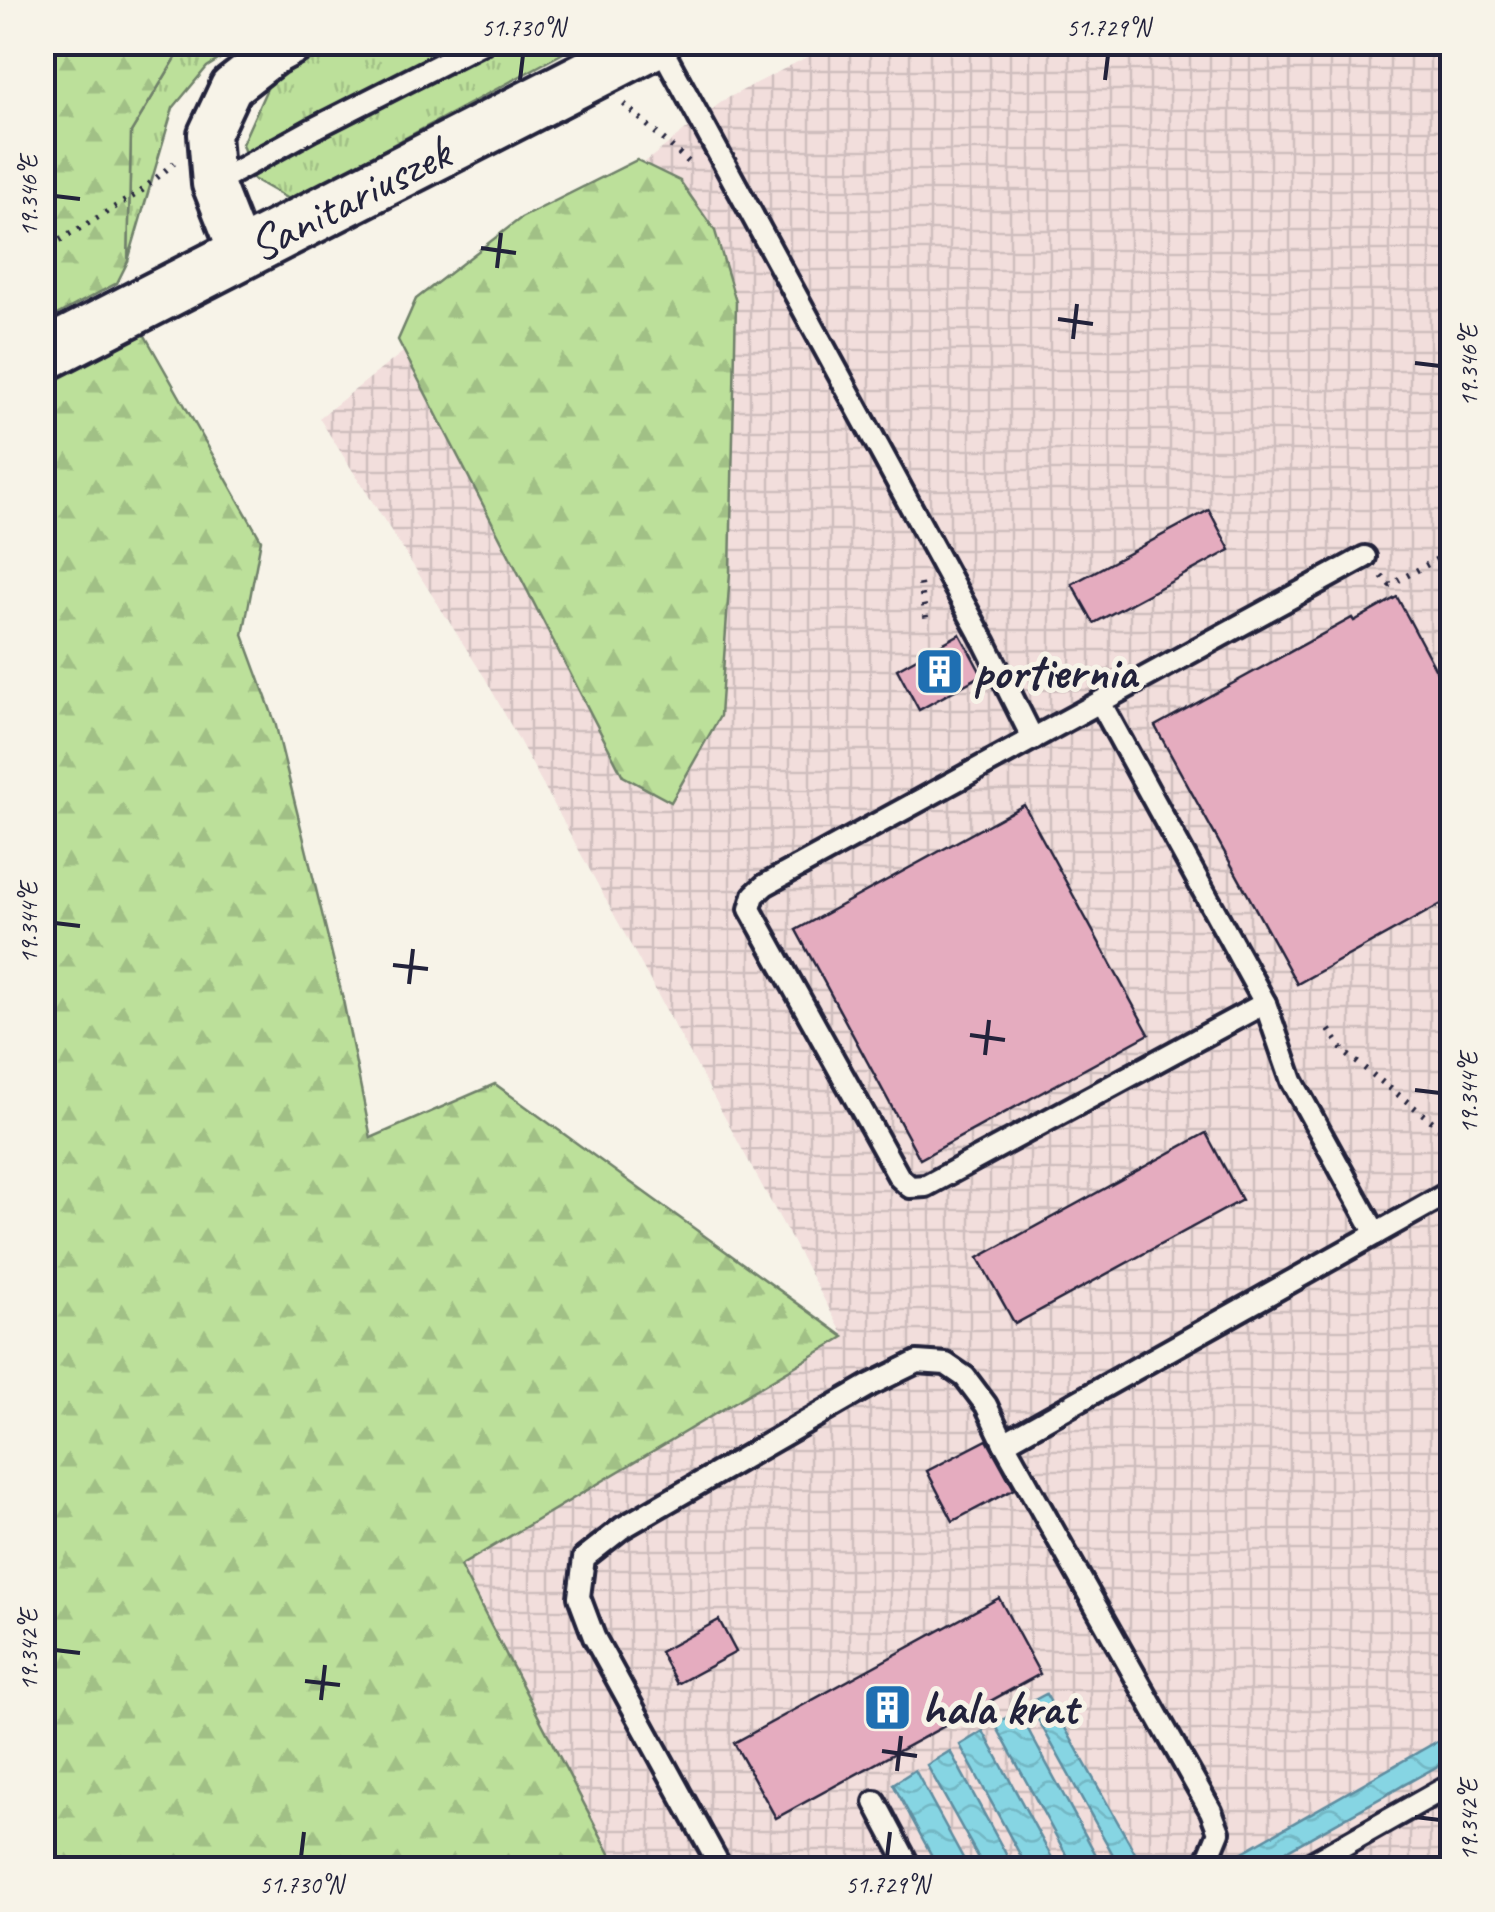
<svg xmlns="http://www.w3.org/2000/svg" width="1495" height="1912" font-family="Caveat,sans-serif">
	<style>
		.industrial { fill: url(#industrial-grid) }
		.grass { fill: url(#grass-tufts); stroke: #6f816a; stroke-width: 2.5 }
		.forest { fill: url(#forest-firs); stroke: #6f816a; stroke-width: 2.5 }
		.water { fill: url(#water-waves); stroke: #5e8da0; stroke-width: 2.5 }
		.building { fill: #e5acbf; stroke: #22223b; stroke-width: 2.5 }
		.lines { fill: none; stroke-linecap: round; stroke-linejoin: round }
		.service-casing { stroke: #22223b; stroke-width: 28 }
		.minor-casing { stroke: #22223b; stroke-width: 48 }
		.tertiary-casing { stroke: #22223b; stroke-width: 58 }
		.path { stroke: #22223b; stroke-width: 6; stroke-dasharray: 2.5 8; stroke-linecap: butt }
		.service { stroke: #f7f3e8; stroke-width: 20 }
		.minor { stroke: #f7f3e8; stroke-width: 40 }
		.tertiary { stroke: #f7f3e8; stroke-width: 50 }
		.ticks { fill: none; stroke: #22223b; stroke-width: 4 }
		.labels { text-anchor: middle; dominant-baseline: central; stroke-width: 10; stroke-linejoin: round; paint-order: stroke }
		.street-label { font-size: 48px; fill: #22223b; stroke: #f7f3e8 }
		.poi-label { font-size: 48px; font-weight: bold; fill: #22223b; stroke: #f7f3e8; text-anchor: start }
		.neatline { fill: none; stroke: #22223b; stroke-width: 4 }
		.ticks-label { font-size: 25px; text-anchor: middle; fill: #22223b }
	</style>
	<defs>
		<pattern id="industrial-grid" width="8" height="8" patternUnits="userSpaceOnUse" patternTransform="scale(2.5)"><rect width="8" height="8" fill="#f2dedc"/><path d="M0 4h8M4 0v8" fill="none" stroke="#cfbebe"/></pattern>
		<pattern id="grass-tufts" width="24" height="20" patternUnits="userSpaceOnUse" patternTransform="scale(2.5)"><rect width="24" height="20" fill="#bce09a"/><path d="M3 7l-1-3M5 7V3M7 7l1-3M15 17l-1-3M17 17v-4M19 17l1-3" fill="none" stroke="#a1c086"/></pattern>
		<pattern id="forest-firs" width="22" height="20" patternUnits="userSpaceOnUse" patternTransform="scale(2.5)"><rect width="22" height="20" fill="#bce09a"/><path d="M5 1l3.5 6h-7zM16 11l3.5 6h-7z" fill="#a1c086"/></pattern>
		<pattern id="water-waves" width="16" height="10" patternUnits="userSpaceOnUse" patternTransform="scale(2.5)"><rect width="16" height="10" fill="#86d5e3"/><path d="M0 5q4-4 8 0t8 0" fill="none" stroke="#73b7c4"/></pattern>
	</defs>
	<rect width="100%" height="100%" fill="#f7f3e8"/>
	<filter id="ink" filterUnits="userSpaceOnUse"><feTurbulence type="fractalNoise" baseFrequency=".01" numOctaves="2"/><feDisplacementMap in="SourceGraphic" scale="20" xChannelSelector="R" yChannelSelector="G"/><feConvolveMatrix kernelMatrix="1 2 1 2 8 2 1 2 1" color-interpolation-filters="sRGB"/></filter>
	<g filter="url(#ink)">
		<!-- industrial -->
		<polygon class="industrial" points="834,43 1452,43 1452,1869 618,1869 459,1566 844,1336 485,678 319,418 724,100"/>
		<!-- grass -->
		<g class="grass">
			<polygon points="202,43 245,43 207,67 173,108 128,261 131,132 177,56"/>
			<polygon points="327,43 582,43 290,200 253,179 242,144 269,84"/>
		</g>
		<!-- forest -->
		<g class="forest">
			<polygon points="43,42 202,43 177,56 131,132 128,261 117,283 43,322"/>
			<polygon points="637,160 680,181 715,231 736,302 730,572 720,716 671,802 623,776 398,340 416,299 521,218"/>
			<polygon points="143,332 261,540 243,635 275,722 342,995 371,1138 495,1084 844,1337 460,1566 618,1869 43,1869 43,384"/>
		</g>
		<!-- water -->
		<g class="water">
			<polygon points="1046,1694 1144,1869 1121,1869 1029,1703"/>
			<polygon points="1018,1711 1102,1866 1096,1869 1074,1869 995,1724"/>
			<polygon points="983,1731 1058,1869 1028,1869 960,1745"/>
			<polygon points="1452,1733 1452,1758 1254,1869 1211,1870"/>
			<polygon points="950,1751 1014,1869 985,1869 927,1765"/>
			<polygon points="915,1770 969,1869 939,1869 893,1784"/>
		</g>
		<!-- building -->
		<g class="building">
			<polygon points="1209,510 1230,550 1094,623 1072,584"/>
			<polygon points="1397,597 1452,700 1452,898 1297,984 1155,726 1352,618 1354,621"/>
			<polygon points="960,634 982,675 919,710 897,669"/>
			<polygon points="1024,805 1149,1034 920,1159 796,930"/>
			<polygon points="1206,1133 1242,1200 1015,1324 978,1258"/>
			<polygon points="987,1440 1014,1489 953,1521 927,1471"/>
			<polygon points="999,1598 1040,1674 776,1818 734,1743"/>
			<polygon points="719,1620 736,1652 677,1684 660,1652"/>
		</g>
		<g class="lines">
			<defs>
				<g id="service">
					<polyline points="658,42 985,643 1033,739"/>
					<polyline points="213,184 311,130 484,42"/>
					<polyline points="1365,557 1100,702 1265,1003 1292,1081 1376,1234"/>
					<polyline points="1100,702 765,885 754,895 750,909 899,1177 910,1187 926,1186 1265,1003"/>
					<polyline points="1004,1443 1211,1811 1219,1832 1207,1861 1191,1870"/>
					<polyline points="875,1802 911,1870"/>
					<polyline points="722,1870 594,1637 579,1597 584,1558 622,1528 870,1385 917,1362 946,1364 965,1377 986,1405 1004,1443 1452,1191"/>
					<polyline points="1300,1870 1452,1784"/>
				</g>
				<polyline id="minor" points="241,255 213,184 209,134 231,87 272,55 296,42"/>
				<polyline id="tertiary" points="42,356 655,42"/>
			</defs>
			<!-- service casing -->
			<use href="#service" class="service-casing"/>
			<!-- minor casing -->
			<use href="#minor" class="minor-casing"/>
			<!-- tertiary casing -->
			<use href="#tertiary" class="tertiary-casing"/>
			<!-- path -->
			<g class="path">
				<polyline points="624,104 693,166"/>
				<polyline points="42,251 140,192 174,163"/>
				<polyline points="1382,576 1390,585 1452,551"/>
				<polyline points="920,584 927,622"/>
				<polyline points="1329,1030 1344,1052 1452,1137"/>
			</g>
			<!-- service -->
			<use href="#service" class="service"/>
			<!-- minor -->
			<use href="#minor" class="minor"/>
			<!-- tertiary -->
			<use href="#tertiary" class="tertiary"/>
		</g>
	</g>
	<!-- ticks -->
	<path class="ticks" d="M520,80l3,-25M1105,80l3,-25M55,196l25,3M481,248l35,5M497,268l4,-35M1058,319l35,5M1073,339l4,-35M1415,363l25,3M55,923l25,3M393,965l35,4M409,984l4,-35M970,1035l35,5M985,1055l4,-35M1415,1090l25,3M55,1650l25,3M305,1681l35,4M321,1700l4,-35M882,1751l35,5M897,1771l4,-35M1415,1817l25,3M301,1857l3,-25M887,1857l3,-25"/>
	<!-- icons -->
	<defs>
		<symbol id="building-square" viewBox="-11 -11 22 22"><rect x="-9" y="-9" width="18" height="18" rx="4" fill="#1f6fb2" stroke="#f7f3e8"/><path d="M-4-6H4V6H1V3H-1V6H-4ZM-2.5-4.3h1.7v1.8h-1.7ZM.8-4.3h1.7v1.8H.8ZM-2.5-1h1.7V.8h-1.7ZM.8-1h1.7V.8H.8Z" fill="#fff"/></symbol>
	</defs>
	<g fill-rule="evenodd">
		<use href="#building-square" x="912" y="644" width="55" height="55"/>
		<use href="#building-square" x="860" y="1680" width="55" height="55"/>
	</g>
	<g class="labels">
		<!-- street labels -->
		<g class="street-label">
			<text transform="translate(349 199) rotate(-27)">Sanitariuszek</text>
		</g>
		<!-- poi labels -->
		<g class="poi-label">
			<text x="974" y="672">portiernia</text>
			<text x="922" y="1708">hala krat</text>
		</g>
	</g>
	<!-- margin -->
	<rect width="1495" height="1912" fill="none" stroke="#f7f3e8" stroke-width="110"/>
	<rect x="55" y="55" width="1385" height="1802" class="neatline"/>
	<g class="ticks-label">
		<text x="523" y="36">51.730°N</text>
		<text x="1108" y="36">51.729°N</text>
		<text transform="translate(28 196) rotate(-90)" y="9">19.346°E</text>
		<text transform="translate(1468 366) rotate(-90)" y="9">19.346°E</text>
		<text transform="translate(28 923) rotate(-90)" y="9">19.344°E</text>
		<text transform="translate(1468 1093) rotate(-90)" y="9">19.344°E</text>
		<text transform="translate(28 1650) rotate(-90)" y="9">19.342°E</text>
		<text transform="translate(1468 1820) rotate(-90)" y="9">19.342°E</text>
		<text x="301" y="1893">51.730°N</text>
		<text x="887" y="1893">51.729°N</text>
	</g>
</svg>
